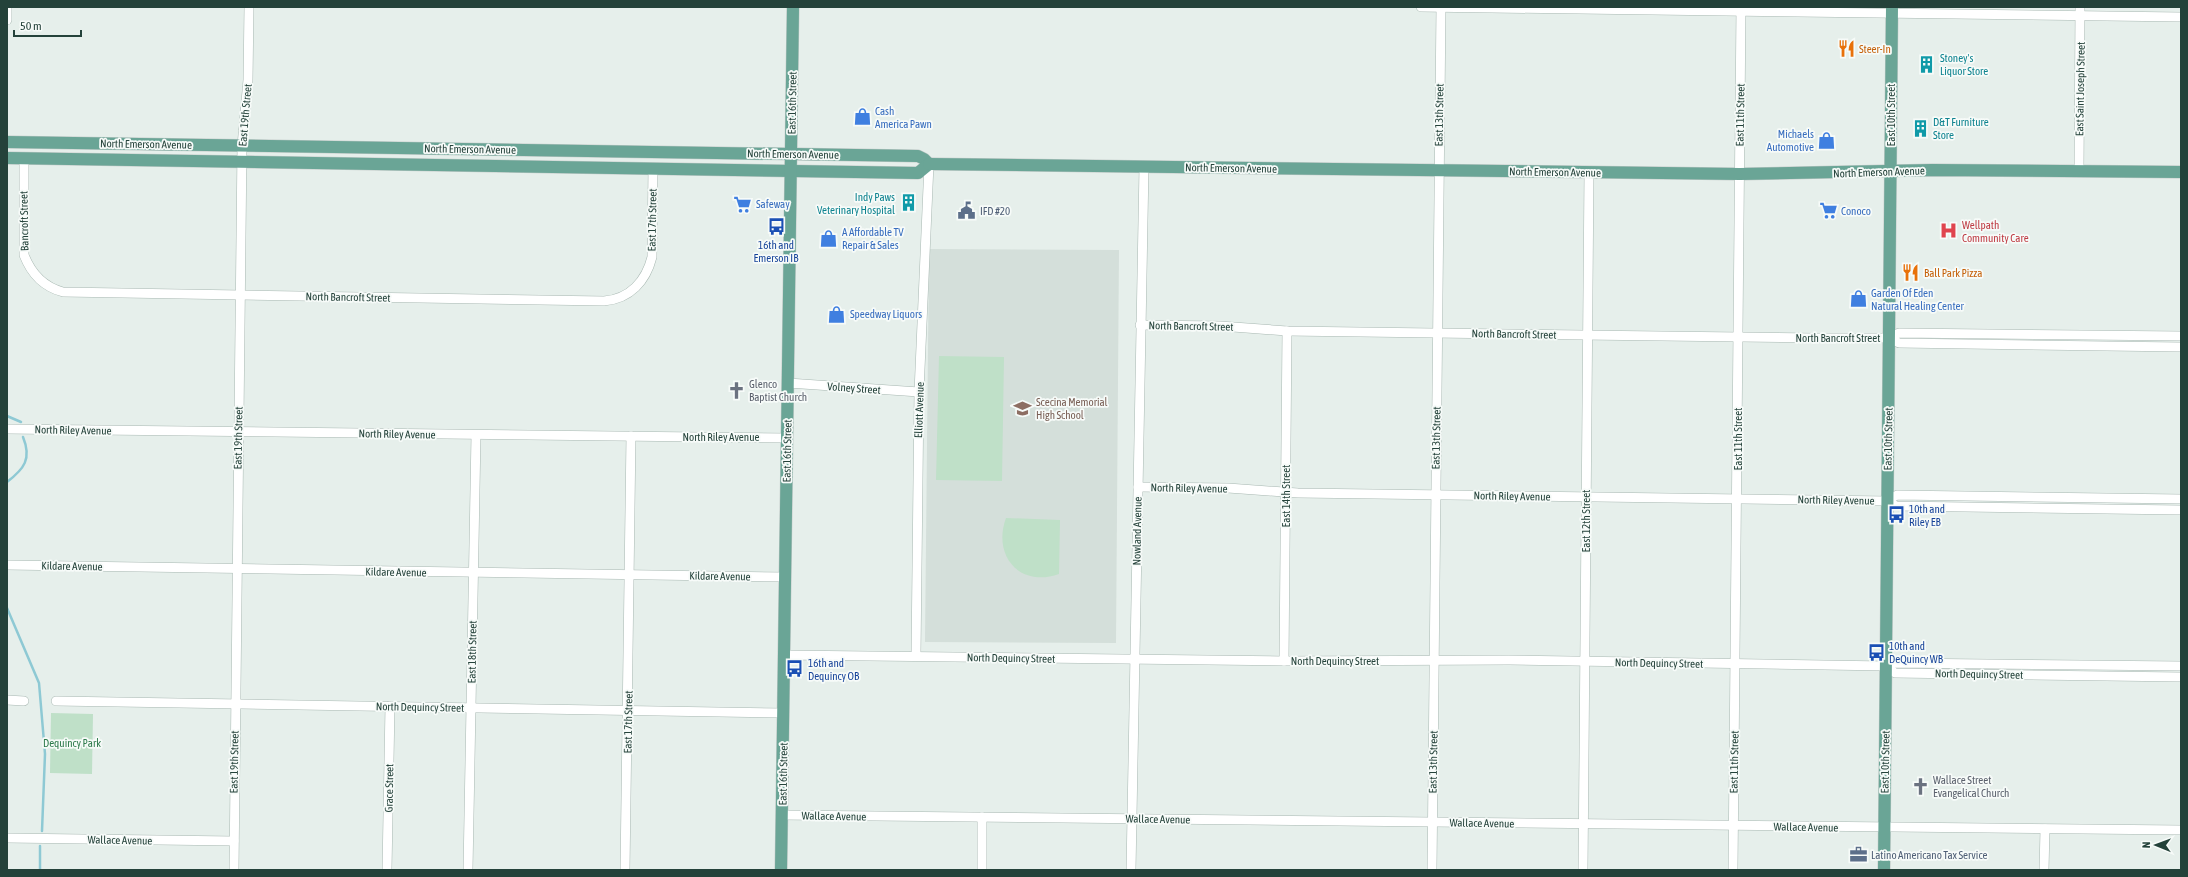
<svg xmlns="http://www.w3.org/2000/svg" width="2188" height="877" font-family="'Asap Condensed',sans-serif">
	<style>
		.built { fill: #d4dfda }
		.green { fill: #bfe0c8 }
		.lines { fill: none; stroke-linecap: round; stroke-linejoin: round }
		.stream { stroke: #8ec9d4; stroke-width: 2.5 }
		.minor-casing { stroke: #a8b8b2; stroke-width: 10 }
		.major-casing { stroke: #c2cac8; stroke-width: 13 }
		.minor { stroke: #fff; stroke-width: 9 }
		.major { stroke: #6aa596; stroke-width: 12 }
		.labels { text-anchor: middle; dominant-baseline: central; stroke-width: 3.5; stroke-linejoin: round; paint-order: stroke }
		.food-label { font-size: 11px; fill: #c56008; stroke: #f7fbf9; text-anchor: start }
		.culture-label { font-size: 11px; fill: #0d838f; stroke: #f7fbf9; text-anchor: start }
		.street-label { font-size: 11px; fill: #24423a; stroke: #f7fbf9 }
		.shop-label { font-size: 11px; fill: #366cbe; stroke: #f7fbf9; text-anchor: start }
		.service-label { font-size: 11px; fill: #4e5e75; stroke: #f7fbf9; text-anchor: start }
		.health-label { font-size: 11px; fill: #be3a42; stroke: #f7fbf9; text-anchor: start }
		.transit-label { font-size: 11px; fill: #164399; stroke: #f7fbf9; text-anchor: start }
		.worship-label { font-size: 11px; fill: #5b616d; stroke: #f7fbf9; text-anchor: start }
		.education-label { font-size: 11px; fill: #785e54; stroke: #f7fbf9; text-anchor: start }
		.park-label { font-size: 11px; fill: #2d7a4b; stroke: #f7fbf9 }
	</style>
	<rect width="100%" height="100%" fill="#e6efeb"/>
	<!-- built -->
	<polygon class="built" points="929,249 1119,250 1116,643 925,642"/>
	<!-- green -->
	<g class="green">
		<polygon points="939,356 1004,357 1002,481 936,480"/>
		<path d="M1006,518l54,2 -1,54c-39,14 -67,-18 -53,-56z"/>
		<polygon points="51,713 93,714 92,774 50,773"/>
	</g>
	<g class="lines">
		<!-- stream -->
		<g class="stream">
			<polyline points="7,416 21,422"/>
			<path d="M7,482c17,-13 25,-23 16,-45"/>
			<polyline points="7,608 39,683 45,754 42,831"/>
			<polyline points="40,870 40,846"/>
		</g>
		<defs>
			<g id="minor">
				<polyline points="1421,7 2181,17"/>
				<polyline points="7,20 7,7"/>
				<path d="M24,159v96c7,18 20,32 39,37l541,9c26,-2 42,-20 48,-44l1,-89"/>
				<polyline points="2079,171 2080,7"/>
				<polyline points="1140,325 1220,326 1287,331 1813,338 1889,338 1899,333 2181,336"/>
				<polyline points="1889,338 1899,343 2181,347"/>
				<polyline points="788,383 919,392"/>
				<polyline points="7,429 787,438"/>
				<polyline points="1138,487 1228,488 1298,493 1887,501 1896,506 2181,510"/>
				<polyline points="1887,501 1897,495 2181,499"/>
				<polyline points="7,565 786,577"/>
				<polyline points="784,655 1284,661 1509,660 1886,666 1896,663 2181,666"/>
				<polyline points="916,655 919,392 929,164"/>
				<polyline points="1284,661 1287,331"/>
				<polyline points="1886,666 1895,673 2181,677"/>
				<polyline points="7,700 24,701"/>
				<polyline points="56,701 784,713"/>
				<polyline points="782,815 2181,830"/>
				<polyline points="7,838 234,841"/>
				<polyline points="234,870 242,146 248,80 249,7"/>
				<polyline points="387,870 390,706"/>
				<polyline points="468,870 476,435"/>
				<polyline points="625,870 631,436"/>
				<polyline points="982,870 982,817"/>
				<polyline points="1131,870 1144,167"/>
				<polyline points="1432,870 1441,7"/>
				<polyline points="1583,870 1589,173"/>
				<polyline points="1733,870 1741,7"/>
				<polyline points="2044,870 2045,829"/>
			</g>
			<g id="major">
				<polyline points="7,142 918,156 924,159 929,164"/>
				<polyline points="7,158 918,173 929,164"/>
				<polyline points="929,164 1740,174 1932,170 2181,172"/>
				<polyline points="781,870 793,7"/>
				<polyline points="1884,870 1892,7"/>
			</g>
		</defs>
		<!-- minor casing -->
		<use href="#minor" class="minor-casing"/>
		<!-- major casing -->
		<use href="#major" class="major-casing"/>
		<!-- minor -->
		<use href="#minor" class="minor"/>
		<!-- major -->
		<use href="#major" class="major"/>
	</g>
	<!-- icons -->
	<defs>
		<symbol id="restaurant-bare" viewBox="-9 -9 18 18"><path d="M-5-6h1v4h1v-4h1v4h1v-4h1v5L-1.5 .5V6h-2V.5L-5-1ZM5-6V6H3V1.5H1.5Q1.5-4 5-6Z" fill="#e8710a" stroke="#f7fbf9" stroke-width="2.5" paint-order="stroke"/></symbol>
		<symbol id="building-bare" viewBox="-9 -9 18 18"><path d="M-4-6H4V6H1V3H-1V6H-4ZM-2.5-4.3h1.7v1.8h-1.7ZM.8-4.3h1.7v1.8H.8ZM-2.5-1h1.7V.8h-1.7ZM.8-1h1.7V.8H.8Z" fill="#0f9aa8" stroke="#f7fbf9" stroke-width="2.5" paint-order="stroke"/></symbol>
		<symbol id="shop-bare" viewBox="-9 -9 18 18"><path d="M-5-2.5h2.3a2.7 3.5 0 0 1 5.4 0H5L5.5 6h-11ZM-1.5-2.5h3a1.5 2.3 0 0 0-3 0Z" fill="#3f7fe0" stroke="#f7fbf9" stroke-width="2.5" paint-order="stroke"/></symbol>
		<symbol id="supermarket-bare" viewBox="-9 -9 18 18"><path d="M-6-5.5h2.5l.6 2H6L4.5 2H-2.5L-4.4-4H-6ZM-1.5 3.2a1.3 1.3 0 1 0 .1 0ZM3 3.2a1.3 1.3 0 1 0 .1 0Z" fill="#3f7fe0" stroke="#f7fbf9" stroke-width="2.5" paint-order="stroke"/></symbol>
		<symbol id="civic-bare" viewBox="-9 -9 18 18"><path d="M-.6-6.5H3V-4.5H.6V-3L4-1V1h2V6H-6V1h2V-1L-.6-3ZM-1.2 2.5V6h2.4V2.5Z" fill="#5c6f8a" stroke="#f7fbf9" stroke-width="2.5" paint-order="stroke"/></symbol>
		<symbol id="bus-bare" viewBox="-9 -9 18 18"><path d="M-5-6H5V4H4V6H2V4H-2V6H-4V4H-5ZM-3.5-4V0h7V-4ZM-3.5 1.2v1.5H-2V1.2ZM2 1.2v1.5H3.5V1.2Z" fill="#1a4fb4" stroke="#f7fbf9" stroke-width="2.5" paint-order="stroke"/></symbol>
		<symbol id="hospital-bare" viewBox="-9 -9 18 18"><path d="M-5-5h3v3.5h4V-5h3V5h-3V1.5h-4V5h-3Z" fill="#e0444e" stroke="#f7fbf9" stroke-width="2.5" paint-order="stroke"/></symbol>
		<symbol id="church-bare" viewBox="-9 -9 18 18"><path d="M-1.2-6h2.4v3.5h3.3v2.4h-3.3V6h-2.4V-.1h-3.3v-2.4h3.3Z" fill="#6b7280" stroke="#f7fbf9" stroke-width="2.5" paint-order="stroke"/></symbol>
		<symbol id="school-bare" viewBox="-9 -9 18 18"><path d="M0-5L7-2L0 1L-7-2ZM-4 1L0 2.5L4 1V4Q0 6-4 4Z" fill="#8d6e63" stroke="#f7fbf9" stroke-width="2.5" paint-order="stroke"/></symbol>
		<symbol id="office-bare" viewBox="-9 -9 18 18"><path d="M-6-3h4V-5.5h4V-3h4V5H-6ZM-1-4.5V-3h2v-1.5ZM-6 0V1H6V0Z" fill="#5c6f8a" stroke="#f7fbf9" stroke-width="2.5" paint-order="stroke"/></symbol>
	</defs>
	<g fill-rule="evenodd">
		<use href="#restaurant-bare" x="1834" y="36" width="25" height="25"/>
		<use href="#building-bare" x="1914" y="52" width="25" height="25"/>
		<use href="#shop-bare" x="850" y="104" width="25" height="25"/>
		<use href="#building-bare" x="1908" y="116" width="25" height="25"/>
		<use href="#shop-bare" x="1814" y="128" width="25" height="25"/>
		<use href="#building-bare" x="896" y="190" width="25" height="25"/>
		<use href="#supermarket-bare" x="730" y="192" width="25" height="25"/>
		<use href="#civic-bare" x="954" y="198" width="25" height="25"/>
		<use href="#supermarket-bare" x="1816" y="198" width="25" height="25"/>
		<use href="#bus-bare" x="764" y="214" width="25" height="25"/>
		<use href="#hospital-bare" x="1936" y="218" width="25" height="25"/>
		<use href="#shop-bare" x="816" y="226" width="25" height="25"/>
		<use href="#restaurant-bare" x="1898" y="260" width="25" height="25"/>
		<use href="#shop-bare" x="1846" y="286" width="25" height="25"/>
		<use href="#shop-bare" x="824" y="302" width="25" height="25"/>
		<use href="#church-bare" x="724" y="378" width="25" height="25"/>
		<use href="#school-bare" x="1010" y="396" width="25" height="25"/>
		<use href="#bus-bare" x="1884" y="502" width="25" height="25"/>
		<use href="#bus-bare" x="1864" y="640" width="25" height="25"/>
		<use href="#bus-bare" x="782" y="656" width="25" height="25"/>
		<use href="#church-bare" x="1908" y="774" width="25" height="25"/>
		<use href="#office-bare" x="1846" y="842" width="25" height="25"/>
	</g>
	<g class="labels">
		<!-- food labels -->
		<g class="food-label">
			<text x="1859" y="49">Steer-In</text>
			<text x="1924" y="273">Ball Park Pizza</text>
		</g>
		<!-- culture labels -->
		<g class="culture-label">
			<text x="1940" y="58">Stoney's<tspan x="1940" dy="13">Liquor Store</tspan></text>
			<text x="1933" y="122">D&amp;T Furniture<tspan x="1933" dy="13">Store</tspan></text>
			<text x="895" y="197" text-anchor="end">Indy Paws<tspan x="895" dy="13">Veterinary Hospital</tspan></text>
		</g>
		<!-- street labels -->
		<g class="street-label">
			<text transform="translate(2080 89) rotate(-89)">East Saint Joseph Street</text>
			<text transform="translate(792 103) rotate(-89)">East 16th Street</text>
			<text transform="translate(245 115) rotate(-85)">East 19th Street</text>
			<text transform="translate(1439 115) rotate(-89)">East 13th Street</text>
			<text transform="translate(1740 115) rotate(-89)">East 11th Street</text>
			<text transform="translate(1891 115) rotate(-90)">East 10th Street</text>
			<text transform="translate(146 144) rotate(1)">North Emerson Avenue</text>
			<text transform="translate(470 149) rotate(1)">North Emerson Avenue</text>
			<text transform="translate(793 154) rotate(1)">North Emerson Avenue</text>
			<text transform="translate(1231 168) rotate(1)">North Emerson Avenue</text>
			<text transform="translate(1555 172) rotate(1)">North Emerson Avenue</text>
			<text transform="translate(1879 172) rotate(-2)">North Emerson Avenue</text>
			<text transform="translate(652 220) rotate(-89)">East 17th Street</text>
			<text transform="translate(24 221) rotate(-91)">Bancroft Street</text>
			<text transform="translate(348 297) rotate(1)">North Bancroft Street</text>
			<text transform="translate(1191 326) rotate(1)">North Bancroft Street</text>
			<text transform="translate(1514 334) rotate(1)">North Bancroft Street</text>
			<text x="1838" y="338">North Bancroft Street</text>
			<text transform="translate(854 388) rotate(4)">Volney Street</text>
			<text transform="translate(919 410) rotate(-88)">Elliott Avenue</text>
			<text transform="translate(73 430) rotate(1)">North Riley Avenue</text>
			<text transform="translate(397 434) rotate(1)">North Riley Avenue</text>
			<text x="721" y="437">North Riley Avenue</text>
			<text transform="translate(238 438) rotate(-89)">East 19th Street</text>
			<text transform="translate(1436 438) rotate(-89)">East 13th Street</text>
			<text transform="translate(1738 439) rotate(-90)">East 11th Street</text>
			<text transform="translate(1888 439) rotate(-89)">East 10th Street</text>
			<text transform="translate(787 451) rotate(-89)">East 16th Street</text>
			<text transform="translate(1189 488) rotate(1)">North Riley Avenue</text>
			<text transform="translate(1286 496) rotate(-90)">East 14th Street</text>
			<text transform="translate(1512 496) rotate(1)">North Riley Avenue</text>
			<text transform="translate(1836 500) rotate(1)">North Riley Avenue</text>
			<text transform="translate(1586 521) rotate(-90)">East 12th Street</text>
			<text transform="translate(1137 531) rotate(-89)">Nowland Avenue</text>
			<text transform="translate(72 566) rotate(1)">Kildare Avenue</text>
			<text transform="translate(396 572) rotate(1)">Kildare Avenue</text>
			<text transform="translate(720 576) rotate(1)">Kildare Avenue</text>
			<text transform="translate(472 652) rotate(-89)">East 18th Street</text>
			<text transform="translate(1011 658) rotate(1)">North Dequincy Street</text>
			<text x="1335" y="661">North Dequincy Street</text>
			<text transform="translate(1659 663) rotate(1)">North Dequincy Street</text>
			<text transform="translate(1979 674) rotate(1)">North Dequincy Street</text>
			<text transform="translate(420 707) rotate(1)">North Dequincy Street</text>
			<text transform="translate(628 722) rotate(-89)">East 17th Street</text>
			<text transform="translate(234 762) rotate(-89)">East 19th Street</text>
			<text transform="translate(1433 762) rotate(-89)">East 13th Street</text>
			<text transform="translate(1734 762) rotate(-89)">East 11th Street</text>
			<text transform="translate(1885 762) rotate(-89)">East 10th Street</text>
			<text transform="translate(783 774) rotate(-89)">East 16th Street</text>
			<text transform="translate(389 788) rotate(-89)">Grace Street</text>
			<text transform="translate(834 816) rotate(1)">Wallace Avenue</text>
			<text transform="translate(1158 819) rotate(1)">Wallace Avenue</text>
			<text transform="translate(1482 823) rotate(1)">Wallace Avenue</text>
			<text transform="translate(1806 827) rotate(1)">Wallace Avenue</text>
			<text transform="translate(120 840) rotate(1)">Wallace Avenue</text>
		</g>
		<!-- shop labels -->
		<g class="shop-label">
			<text x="875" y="111">Cash<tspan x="875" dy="13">America Pawn</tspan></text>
			<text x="1814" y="134" text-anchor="end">Michaels<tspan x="1814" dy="13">Automotive</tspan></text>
			<text x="756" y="204">Safeway</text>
			<text x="1841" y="211">Conoco</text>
			<text x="842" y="232">A Affordable TV<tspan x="842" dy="13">Repair &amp; Sales</tspan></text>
			<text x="1871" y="293">Garden Of Eden<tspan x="1871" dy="13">Natural Healing Center</tspan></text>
			<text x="850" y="314">Speedway Liquors</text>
		</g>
		<!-- service labels -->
		<g class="service-label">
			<text x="980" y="211">IFD #20</text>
			<text x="1871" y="855">Latino Americano Tax Service</text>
		</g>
		<!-- health labels -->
		<g class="health-label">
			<text x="1962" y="225">Wellpath<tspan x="1962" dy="13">Community Care</tspan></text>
		</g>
		<!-- transit labels -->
		<g class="transit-label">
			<text x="776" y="245" text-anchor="middle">16th and<tspan x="776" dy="13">Emerson IB</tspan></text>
			<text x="1909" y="509">10th and<tspan x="1909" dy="13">Riley EB</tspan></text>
			<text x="1889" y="646">10th and<tspan x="1889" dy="13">DeQuincy WB</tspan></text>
			<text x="808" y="663">16th and<tspan x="808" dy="13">Dequincy OB</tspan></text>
		</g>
		<!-- worship labels -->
		<g class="worship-label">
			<text x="749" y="384">Glenco<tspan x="749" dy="13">Baptist Church</tspan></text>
			<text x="1933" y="780">Wallace Street<tspan x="1933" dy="13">Evangelical Church</tspan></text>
		</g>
		<!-- education labels -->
		<g class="education-label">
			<text x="1036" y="402">Scecina Memorial<tspan x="1036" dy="13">High School</tspan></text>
		</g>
		<!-- park labels -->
		<g class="park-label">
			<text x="72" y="743">Dequincy Park</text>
		</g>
	</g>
	<!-- border -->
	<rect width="2188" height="877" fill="none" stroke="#24423a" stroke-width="16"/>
	<!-- north arrow -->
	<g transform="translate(2156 845) rotate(271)" stroke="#f7fbf9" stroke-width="3" paint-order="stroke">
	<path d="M0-3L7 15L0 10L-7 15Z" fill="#24423a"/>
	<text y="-6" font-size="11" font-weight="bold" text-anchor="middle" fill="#24423a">N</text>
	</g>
	<!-- scale -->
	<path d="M14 30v6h67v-6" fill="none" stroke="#24423a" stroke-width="2"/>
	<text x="20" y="30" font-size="12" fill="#24423a" stroke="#f7fbf9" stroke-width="3" paint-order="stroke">50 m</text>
</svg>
